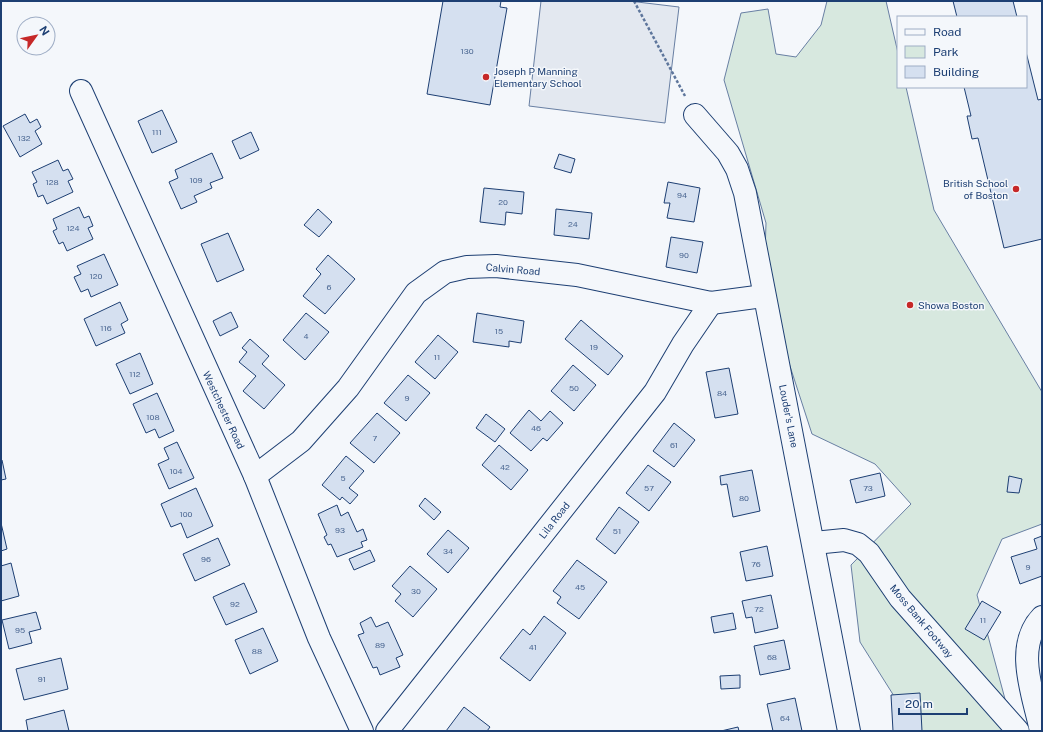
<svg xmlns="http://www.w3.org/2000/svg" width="1043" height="732" font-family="'Public Sans',sans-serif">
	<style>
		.green { fill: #d7e8df; stroke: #687fa3 }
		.parking { fill: #e3e8f0; stroke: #687fa3 }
		.building { fill: #d5e0f0; stroke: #1d3f73 }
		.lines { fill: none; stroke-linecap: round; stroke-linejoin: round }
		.minor-casing { stroke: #1d3f73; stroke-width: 24 }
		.path { stroke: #5e769c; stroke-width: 2.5; stroke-dasharray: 3 2; stroke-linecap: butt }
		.minor { stroke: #f4f7fb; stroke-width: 22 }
		.poi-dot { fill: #c62828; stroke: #f4f7fb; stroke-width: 1.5 }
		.labels { text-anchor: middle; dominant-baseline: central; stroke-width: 3; stroke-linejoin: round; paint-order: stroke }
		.number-label { font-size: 8px; fill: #4b6792 }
		.poi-label { font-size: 10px; fill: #1d3f73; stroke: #f4f7fb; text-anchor: start }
		.street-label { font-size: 10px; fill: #1d3f73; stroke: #f4f7fb }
	</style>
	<rect width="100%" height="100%" fill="#f4f7fb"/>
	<!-- green -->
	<polygon class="green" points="827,1 886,1 898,53 898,87 906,87 934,210 1042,392 1042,524 1002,539 977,595 1005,699 1031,731 916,731 860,642 851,565 911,504 875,464 812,434 764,286 766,223 724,80 741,13 768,9 776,54 796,57 821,25"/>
	<!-- parking -->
	<polygon class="parking" points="541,1 629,1 679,7 665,123 529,106"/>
	<!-- building -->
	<g class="building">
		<polygon points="443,1 501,1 500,7 507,8 490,105 427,94"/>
		<polygon points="953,1 1013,1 1017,17 957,17"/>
		<polygon points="1026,52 1038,100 1042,99 1042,239 1004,248 978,138 972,139 967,116 971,116 964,87 1026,87"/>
		<polygon points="162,110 177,142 152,153 138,121"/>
		<polygon points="25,114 30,123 37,119 41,127 35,131 42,144 20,157 3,126"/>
		<polygon points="251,132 259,150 240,159 232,141"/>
		<polygon points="212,153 223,178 210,183 212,188 194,196 197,202 181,209 169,182 178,178 175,170"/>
		<polygon points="559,154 575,159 571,173 554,168"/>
		<polygon points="58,160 63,171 68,169 73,179 68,181 73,192 47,204 43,195 38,197 33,184 37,182 32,172"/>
		<polygon points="668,182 700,188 694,222 667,218 670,203 664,203"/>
		<polygon points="484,188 524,192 522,214 506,212 505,225 480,222"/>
		<polygon points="79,207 84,218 89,216 93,226 88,228 93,239 67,251 63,242 59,244 53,231 57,229 53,219"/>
		<polygon points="318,209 332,222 319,237 304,225"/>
		<polygon points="556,209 592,213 589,239 554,235"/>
		<polygon points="228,233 244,270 217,282 201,244"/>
		<polygon points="671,237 703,242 697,273 666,267"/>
		<polygon points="104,254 118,285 91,297 88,289 81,292 74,277 81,274 77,266"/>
		<polygon points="328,255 355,279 325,314 303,296 321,274 316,269"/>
		<polygon points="120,302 128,320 121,324 125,333 96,346 84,319"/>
		<polygon points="231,312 238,327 220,336 213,321"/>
		<polygon points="306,313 329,332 305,360 283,340"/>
		<polygon points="477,313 524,321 521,343 509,341 509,347 473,342"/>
		<polygon points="581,320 623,356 608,375 565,339"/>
		<polygon points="438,335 458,352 435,379 415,362"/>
		<polygon points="250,339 269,356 262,364 285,385 264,409 243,391 256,376 239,362 247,352 242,348"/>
		<polygon points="140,353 153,384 130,394 116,364"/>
		<polygon points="573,365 596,385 574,411 551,391"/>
		<polygon points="729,368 738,414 715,418 706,372"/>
		<polygon points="408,375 430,393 406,421 384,403"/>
		<polygon points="157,393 174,431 159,438 155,429 146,433 133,404"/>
		<polygon points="529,410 541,421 550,411 563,423 547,441 543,438 531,451 510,433"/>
		<polygon points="377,413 400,433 374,463 350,443"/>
		<polygon points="486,414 505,429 495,442 476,428"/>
		<polygon points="674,423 695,440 674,467 653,451"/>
		<polygon points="177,442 194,478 169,489 158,464 169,459 164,448"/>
		<polygon points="499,445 528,470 511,490 482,465"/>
		<polygon points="346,456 364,471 349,488 358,495 350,504 342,497 340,500 322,485"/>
		<polygon points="2,460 6,479 1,480 1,461"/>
		<polygon points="648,465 671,482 649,511 626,493"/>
		<polygon points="752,470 760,511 733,517 727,484 721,485 720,476"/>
		<polygon points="880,473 885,496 856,503 850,480"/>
		<polygon points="1009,476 1022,479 1019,493 1007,492"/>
		<polygon points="196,488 213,526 187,538 181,523 171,527 161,504"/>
		<polygon points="425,498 441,512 434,520 419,506"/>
		<polygon points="337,505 341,516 348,512 357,532 363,529 367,540 361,542 363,547 337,557 331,544 328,545 324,537 327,535 318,514"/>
		<polygon points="619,507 639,522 615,554 596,539"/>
		<polygon points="1,523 7,549 1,551"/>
		<polygon points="448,530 469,548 448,573 427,554"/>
		<polygon points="1042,536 1042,576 1020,584 1011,557 1037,549 1034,539"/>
		<polygon points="218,538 230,565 195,581 183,554"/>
		<polygon points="767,546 773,576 746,581 740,552"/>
		<polygon points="370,550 375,561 354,570 349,559"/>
		<polygon points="577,560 607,582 579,619 557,603 561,597 553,591"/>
		<polygon points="11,563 19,596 1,601 1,566"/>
		<polygon points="410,566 437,589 413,617 395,601 401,594 392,586"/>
		<polygon points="244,583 257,612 226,625 213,597"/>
		<polygon points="771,595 778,628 755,633 752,617 746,618 742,601"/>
		<polygon points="982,601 1001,612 984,640 965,629"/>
		<polygon points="36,612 41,629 29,632 32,643 9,649 2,620"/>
		<polygon points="733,613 736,629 714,633 711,617"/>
		<polygon points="544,616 566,633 530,681 500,658 523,629 530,635"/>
		<polygon points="371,617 376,627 388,622 403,655 396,658 400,667 380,675 377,667 373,668 358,635 364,633 360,623"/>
		<polygon points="263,628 278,661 250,674 235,640"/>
		<polygon points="784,640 790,669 760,675 754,646"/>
		<polygon points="61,658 68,689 24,700 16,669"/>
		<polygon points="740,675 740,688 721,689 720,676"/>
		<polygon points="920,693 922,731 893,731 891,695"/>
		<polygon points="795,698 802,731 773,731 767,704"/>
		<polygon points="464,707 490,727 487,731 446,731"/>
		<polygon points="64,710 69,731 28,731 26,720"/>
		<polygon points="738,727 739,731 721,731"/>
	</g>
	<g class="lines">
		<defs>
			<g id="minor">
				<polyline points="81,91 255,476 319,638 362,731"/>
				<polyline points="695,115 728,153 737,169 745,193 849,731"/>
				<polyline points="255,476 301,441 348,388 416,293 445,272 467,267 496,266 577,275 711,303 764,296"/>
				<polyline points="814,543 844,540 858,544 869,553 900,598 1018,731"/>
				<polyline points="387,731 655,392 683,344 711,303"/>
				<path d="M1041,731c-7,-35 -28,-84 1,-114"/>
			</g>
		</defs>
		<!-- minor casing -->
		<use href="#minor" class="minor-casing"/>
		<!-- path -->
		<polyline class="path" points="634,1 685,96"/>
		<!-- minor -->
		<use href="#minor" class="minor"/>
	</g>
	<!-- markers -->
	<g class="poi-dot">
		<circle cx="486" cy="77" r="4"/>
		<circle cx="1016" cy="189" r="4"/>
		<circle cx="910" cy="305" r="4"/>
	</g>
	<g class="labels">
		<!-- number labels -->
		<g class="number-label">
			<text x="467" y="51">130</text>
			<text x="157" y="132">111</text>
			<text x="24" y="138">132</text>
			<text x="196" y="180">109</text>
			<text x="52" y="182">128</text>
			<text x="682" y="195">94</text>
			<text x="503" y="202">20</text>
			<text x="573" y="224">24</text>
			<text x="73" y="228">124</text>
			<text x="684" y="255">90</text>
			<text x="96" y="276">120</text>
			<text x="329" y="287">6</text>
			<text x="106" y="328">116</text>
			<text x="499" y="331">15</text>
			<text x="306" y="336">4</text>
			<text x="594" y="347">19</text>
			<text x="437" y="357">11</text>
			<text x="135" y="374">112</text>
			<text x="574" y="388">50</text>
			<text x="722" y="393">84</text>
			<text x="407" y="398">9</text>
			<text x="153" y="417">108</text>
			<text x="536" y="428">46</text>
			<text x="375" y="438">7</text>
			<text x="674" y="445">61</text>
			<text x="505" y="467">42</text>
			<text x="176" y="471">104</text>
			<text x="343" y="478">5</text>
			<text x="649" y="488">57</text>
			<text x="868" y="488">73</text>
			<text x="744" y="498">80</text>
			<text x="186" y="514">100</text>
			<text x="340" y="530">93</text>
			<text x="617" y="531">51</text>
			<text x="448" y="551">34</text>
			<text x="206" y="559">96</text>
			<text x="756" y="564">76</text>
			<text x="1028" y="567">9</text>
			<text x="580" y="587">45</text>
			<text x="416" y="591">30</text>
			<text x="235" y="604">92</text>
			<text x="759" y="609">72</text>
			<text x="983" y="620">11</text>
			<text x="20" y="630">95</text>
			<text x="380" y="645">89</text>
			<text x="533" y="647">41</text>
			<text x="257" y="651">88</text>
			<text x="772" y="657">68</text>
			<text x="42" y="679">91</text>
			<text x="785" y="718">64</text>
		</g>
		<!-- poi labels -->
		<g class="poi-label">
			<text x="494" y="71">Joseph P Manning<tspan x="494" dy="12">Elementary School</tspan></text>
			<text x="1008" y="183" text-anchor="end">British School<tspan x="1008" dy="12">of Boston</tspan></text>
			<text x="918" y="305">Showa Boston</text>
		</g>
		<!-- street labels -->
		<g class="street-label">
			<text transform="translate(513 269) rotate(5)">Calvin Road</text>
			<text transform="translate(224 410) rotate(65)">Westchester Road</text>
			<text transform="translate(789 416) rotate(79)">Louder's Lane</text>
			<text transform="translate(554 520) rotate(-52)">Lila Road</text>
			<text transform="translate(922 621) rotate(50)">Moss Bank Footway</text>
		</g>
	</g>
	<!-- border -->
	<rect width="1043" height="732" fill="none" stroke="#1d3f73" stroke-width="4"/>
	<!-- legend -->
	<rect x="897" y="16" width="130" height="72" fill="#f4f7fb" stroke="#9eadc5"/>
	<rect x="905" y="29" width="20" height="6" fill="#f4f7fb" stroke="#9eadc5"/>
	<text x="933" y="36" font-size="12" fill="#1d3f73">Road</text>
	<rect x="905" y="46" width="20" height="12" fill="#d7e8df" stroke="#9eadc5"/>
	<text x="933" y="56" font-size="12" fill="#1d3f73">Park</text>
	<rect x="905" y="66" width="20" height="12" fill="#d5e0f0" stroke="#9eadc5"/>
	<text x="933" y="76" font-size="12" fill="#1d3f73">Building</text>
	<!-- north arrow -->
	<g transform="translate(36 36) rotate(57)"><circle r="19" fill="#f4f7fb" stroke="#9eadc5"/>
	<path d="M0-3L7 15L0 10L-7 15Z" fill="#c62828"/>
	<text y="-6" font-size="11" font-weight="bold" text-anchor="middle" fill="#1d3f73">N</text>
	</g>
	<!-- scale -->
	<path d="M899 708v6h68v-6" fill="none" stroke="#1d3f73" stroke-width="2"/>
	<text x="905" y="708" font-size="12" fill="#1d3f73" stroke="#f4f7fb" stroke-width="3" paint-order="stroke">20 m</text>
</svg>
